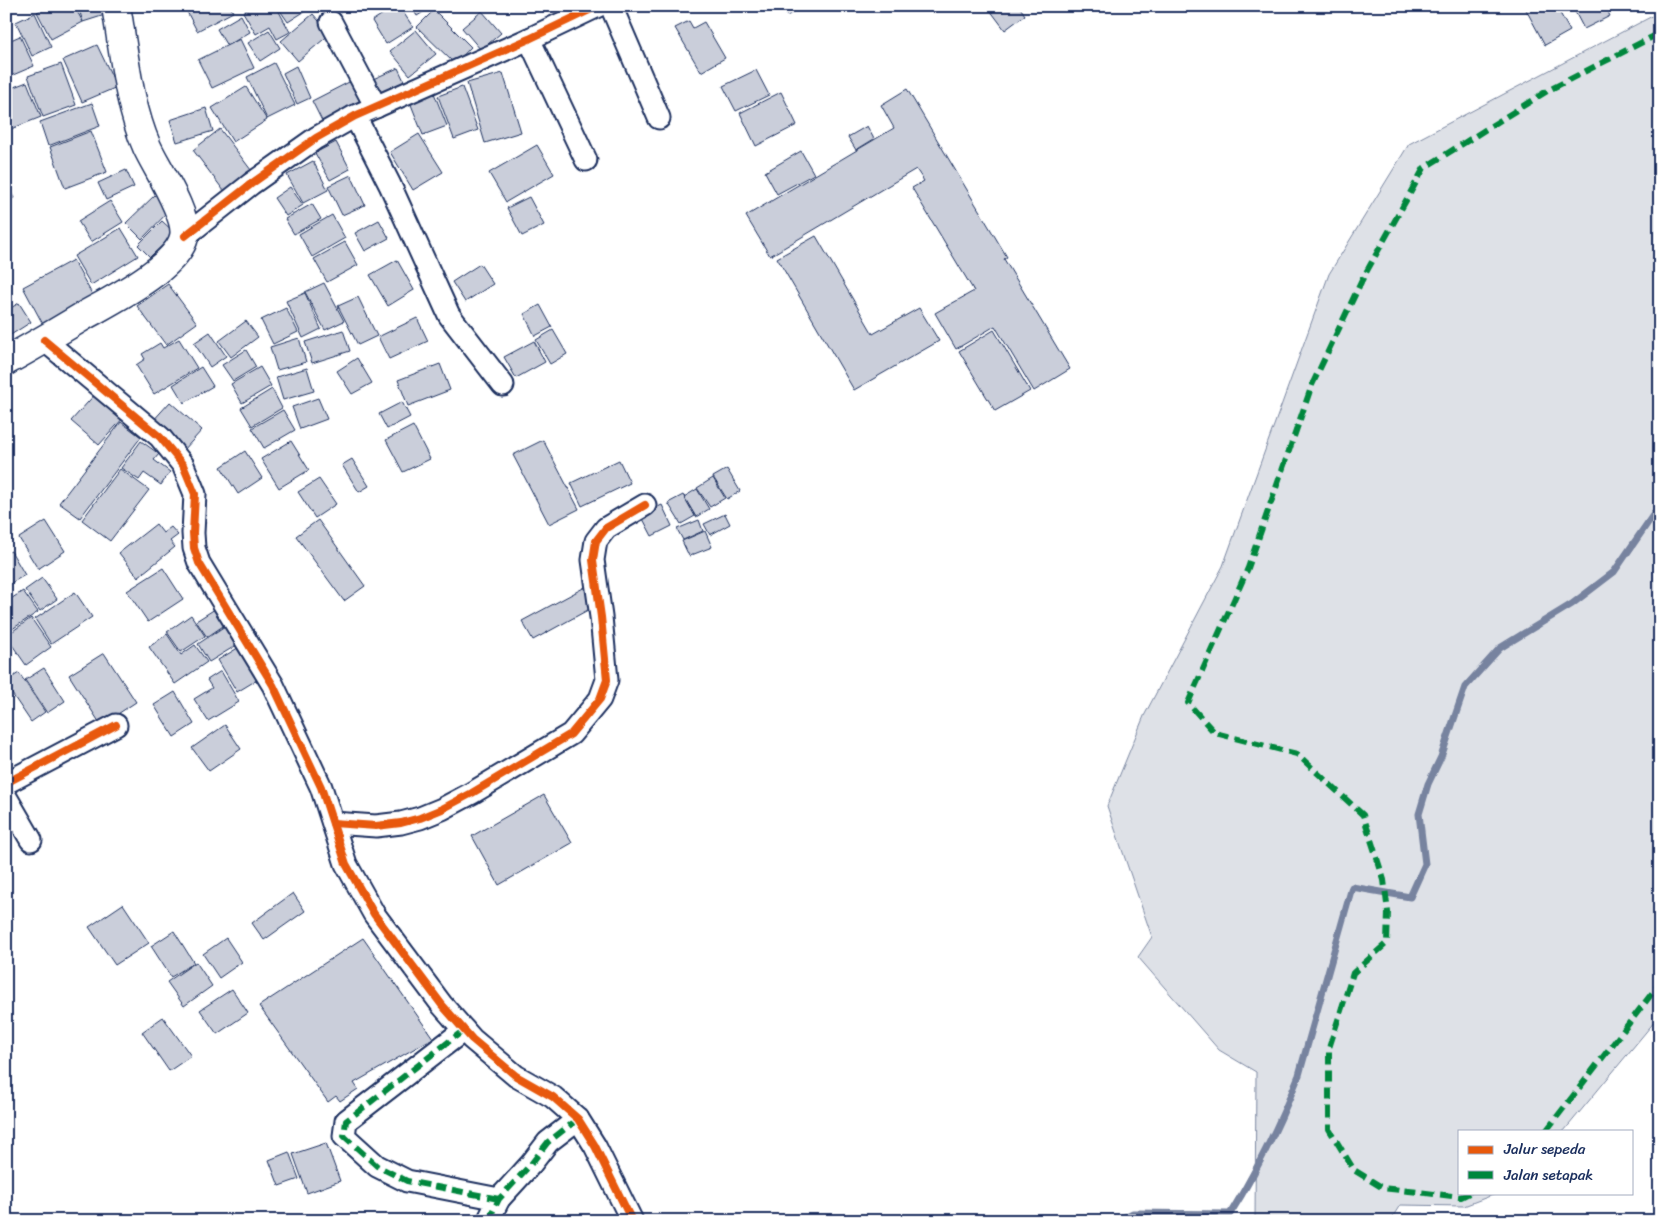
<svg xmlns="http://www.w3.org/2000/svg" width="1666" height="1227" font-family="Sriracha,sans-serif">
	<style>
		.green { fill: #dee1e7; stroke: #7c88a2 }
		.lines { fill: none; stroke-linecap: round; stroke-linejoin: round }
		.stream { stroke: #77839f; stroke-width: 7 }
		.building { fill: #caceda; stroke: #1b2f5e }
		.street-casing { stroke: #1b2f5e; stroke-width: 25 }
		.secondary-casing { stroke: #1b2f5e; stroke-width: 31 }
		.street { stroke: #fff; stroke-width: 21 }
		.secondary { stroke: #fff; stroke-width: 28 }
		.quiet { stroke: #00873e; stroke-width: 6; stroke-dasharray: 12 6; stroke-linecap: butt }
		.cycleway-casing { stroke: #fff; stroke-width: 11 }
		.cycleway { stroke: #e8590c; stroke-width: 8 }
	</style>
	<rect width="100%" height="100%" fill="#fff"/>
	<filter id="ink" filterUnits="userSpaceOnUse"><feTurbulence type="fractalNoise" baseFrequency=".02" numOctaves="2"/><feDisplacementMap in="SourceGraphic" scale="10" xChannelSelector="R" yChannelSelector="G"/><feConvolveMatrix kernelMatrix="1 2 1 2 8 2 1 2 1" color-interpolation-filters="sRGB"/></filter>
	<g filter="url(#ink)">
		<!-- green -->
		<polygon class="green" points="1660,12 1660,1015 1564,1131 1460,1131 1460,1193 1498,1193 1464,1206 1400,1205 1390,1221 1255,1221 1256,1072 1219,1050 1138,957 1152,937 1107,806 1144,716 1223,566 1329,274 1409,144"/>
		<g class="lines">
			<!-- stream -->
			<path class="stream" d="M1117,1221l16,-8 97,1c27,-43 50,-91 69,-139l53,-188 58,10 15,-33 -6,-50 9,-30 13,-27 24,-70 35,-39 72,-44 42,-32 46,-67"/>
		</g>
		<!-- building -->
		<g class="building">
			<polygon points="48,6 74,6 83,22 51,39 37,12"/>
			<polygon points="78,6 106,6 108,14 83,22"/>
			<polygon points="184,6 230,6 233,12 197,31"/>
			<polygon points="254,6 276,6 290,32 277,39 270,26 256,34 243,12"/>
			<polygon points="277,6 309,6 310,8 288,22"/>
			<polygon points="395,6 399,6 413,27 386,44 372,21"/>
			<polygon points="411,6 433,6 417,16"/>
			<polygon points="781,6 802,6 787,16"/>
			<polygon points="987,6 1019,6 1025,15 1005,30"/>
			<polygon points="1524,6 1556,6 1570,31 1545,45"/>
			<polygon points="1572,6 1605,6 1610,16 1584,29"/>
			<polygon points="434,10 471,47 455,64 417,27"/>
			<polygon points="482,11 501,33 481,50 462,28"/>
			<polygon points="35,13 51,47 32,56 16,22"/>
			<polygon points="313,14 330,34 298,61 281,41"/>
			<polygon points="241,15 250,32 227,46 217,29"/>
			<polygon points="689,21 693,28 704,22 725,58 701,72 675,28"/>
			<polygon points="269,30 280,48 260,61 248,43"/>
			<polygon points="416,30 436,54 410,75 390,51"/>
			<polygon points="20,36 34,66 6,78 6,42"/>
			<polygon points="240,39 254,68 212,88 198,60"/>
			<polygon points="97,45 117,87 82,102 63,60"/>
			<polygon points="274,63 295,105 267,119 247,77"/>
			<polygon points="61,64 76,105 43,117 28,76"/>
			<polygon points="296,66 310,98 297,104 283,73"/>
			<polygon points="398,68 407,87 382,98 373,79"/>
			<polygon points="756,70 769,95 736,111 723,86"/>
			<polygon points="503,73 521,132 485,143 467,83"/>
			<polygon points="351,81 364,106 324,125 312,101"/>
			<polygon points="27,82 41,117 6,131 6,90"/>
			<polygon points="246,87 267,120 233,142 212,108"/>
			<polygon points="462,87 478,130 454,139 438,96"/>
			<polygon points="907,89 1007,257 1004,259 1070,369 1034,391 995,326 956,349 935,313 974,291 912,188 924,181 916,169 770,256 746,216 894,128 881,105"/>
			<polygon points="781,92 797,125 756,146 740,113"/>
			<polygon points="434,93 447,126 423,135 410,102"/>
			<polygon points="92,103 100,126 48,146 40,122"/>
			<polygon points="206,108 213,131 177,142 170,120"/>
			<polygon points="867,126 874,139 856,150 848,137"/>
			<polygon points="220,129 251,170 224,191 193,150"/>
			<polygon points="91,131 107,172 65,188 50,147"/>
			<polygon points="419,134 443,172 413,190 390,152"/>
			<polygon points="336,142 350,169 330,180 315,153"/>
			<polygon points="537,145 554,174 506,202 489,173"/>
			<polygon points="801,151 814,174 777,194 765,172"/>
			<polygon points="313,161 328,190 303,203 287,175"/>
			<polygon points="126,170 134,187 106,200 98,183"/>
			<polygon points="351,175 365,205 342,215 328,186"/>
			<polygon points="6,183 14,198 6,202"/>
			<polygon points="290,187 303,205 286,216 274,198"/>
			<polygon points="156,194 171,209 142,239 126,223"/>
			<polygon points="529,197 544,225 522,236 507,208"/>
			<polygon points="110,201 123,222 91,242 78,221"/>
			<polygon points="312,204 321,219 294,234 285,219"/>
			<polygon points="332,215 345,238 312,257 299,234"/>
			<polygon points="379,220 389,238 365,251 355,233"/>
			<polygon points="162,221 175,233 150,257 138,245"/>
			<polygon points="121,228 138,256 91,285 74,256"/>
			<polygon points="816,236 873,334 919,308 939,341 854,390 777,258"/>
			<polygon points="345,242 358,265 327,282 314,259"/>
			<polygon points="73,260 97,303 46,330 23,287"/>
			<polygon points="397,260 414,290 388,306 370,275"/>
			<polygon points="480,264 493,284 465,302 452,282"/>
			<polygon points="324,283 344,321 325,330 305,292"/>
			<polygon points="168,284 197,323 166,345 137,306"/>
			<polygon points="305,293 321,329 303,338 286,301"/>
			<polygon points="358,297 377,336 358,345 338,306"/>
			<polygon points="19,303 31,322 6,338 6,305 9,309"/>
			<polygon points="540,305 552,327 535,336 524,314"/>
			<polygon points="286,308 298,332 273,344 261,320"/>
			<polygon points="417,318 428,341 389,359 378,337"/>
			<polygon points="246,321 258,337 231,357 219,341"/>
			<polygon points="343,330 350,351 312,363 305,342"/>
			<polygon points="553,330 567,354 550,364 536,340"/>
			<polygon points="994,330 1030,391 995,411 959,351"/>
			<polygon points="210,332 226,356 210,367 194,343"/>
			<polygon points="299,338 306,362 277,370 270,347"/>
			<polygon points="179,339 197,368 154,394 136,365 145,359 142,354 160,343 163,348"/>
			<polygon points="534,341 545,362 516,378 504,357"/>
			<polygon points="246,350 256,367 233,381 222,365"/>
			<polygon points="357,358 372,383 352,394 337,371"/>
			<polygon points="440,364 450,390 408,406 398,380"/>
			<polygon points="201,367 213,386 184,403 173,385"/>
			<polygon points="260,367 271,386 242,403 231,384"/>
			<polygon points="307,368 314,391 283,400 276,377"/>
			<polygon points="272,389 282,408 252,426 241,408"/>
			<polygon points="97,392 125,416 99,445 71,421"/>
			<polygon points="318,398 327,419 300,429 292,407"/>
			<polygon points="170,402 202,430 183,451 151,423"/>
			<polygon points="402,402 410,417 387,429 379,414"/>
			<polygon points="283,410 295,430 264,448 252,428"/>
			<polygon points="121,422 141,437 80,518 59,503"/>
			<polygon points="413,426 430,459 403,472 386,440"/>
			<polygon points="543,440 579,509 549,524 513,455"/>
			<polygon points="141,441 159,454 154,460 170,472 161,485 144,473 139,480 121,468"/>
			<polygon points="291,441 309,470 279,488 261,459"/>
			<polygon points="245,451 262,478 238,494 221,467"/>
			<polygon points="352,459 369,486 359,492 342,465"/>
			<polygon points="619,460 630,483 582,506 571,483"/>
			<polygon points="120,469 149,490 110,541 82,520"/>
			<polygon points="727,469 740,491 727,499 713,477"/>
			<polygon points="713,478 725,498 710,507 697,488"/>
			<polygon points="319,479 336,504 315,518 298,492"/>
			<polygon points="697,489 709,509 696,517 684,497"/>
			<polygon points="683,495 695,516 681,524 668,503"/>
			<polygon points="662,505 672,526 652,536 641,515"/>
			<polygon points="725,514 730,524 710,535 704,524"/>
			<polygon points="318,520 365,586 344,601 296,536"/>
			<polygon points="699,520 703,531 683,540 677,529"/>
			<polygon points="46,521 65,551 38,569 19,538"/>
			<polygon points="156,524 163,533 171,527 178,535 170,541 175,547 138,577 119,553"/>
			<polygon points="705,531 712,547 689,556 682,541"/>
			<polygon points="11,551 25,575 6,586 6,553"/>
			<polygon points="163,568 183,599 148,622 127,591"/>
			<polygon points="42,578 57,599 40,611 25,590"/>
			<polygon points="587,586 597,605 533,640 522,621"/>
			<polygon points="23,591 38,612 6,633 6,602"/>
			<polygon points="75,592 92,617 51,644 35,619"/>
			<polygon points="215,609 226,624 207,637 196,621"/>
			<polygon points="191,615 205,636 181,652 167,632"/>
			<polygon points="31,618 51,647 26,665 6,636"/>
			<polygon points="228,624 240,643 209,662 198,644"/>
			<polygon points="167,634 181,655 195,645 207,662 175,684 149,647"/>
			<polygon points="241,646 260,678 237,692 218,660"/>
			<polygon points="104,653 136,702 101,725 69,675"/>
			<polygon points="44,668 65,701 47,713 25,680"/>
			<polygon points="221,671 239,702 208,721 194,699 212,688 207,680"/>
			<polygon points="19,673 45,712 31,722 6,685 6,681"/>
			<polygon points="175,692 194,724 174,737 154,705"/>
			<polygon points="225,725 241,749 209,771 192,748"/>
			<polygon points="544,795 572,843 499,885 472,836"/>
			<polygon points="293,893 305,911 264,940 252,923"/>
			<polygon points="123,904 149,943 115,965 89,927"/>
			<polygon points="174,931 194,963 171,977 151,946"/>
			<polygon points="226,938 242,962 219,978 203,954"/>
			<polygon points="363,938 433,1038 354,1083 358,1089 340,1101 336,1096 328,1102 259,1006"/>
			<polygon points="196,962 212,986 184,1006 167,982"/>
			<polygon points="232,989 248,1013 217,1034 200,1010"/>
			<polygon points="163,1017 191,1056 169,1071 142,1032"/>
			<polygon points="326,1143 340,1181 307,1193 293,1154"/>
			<polygon points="289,1152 299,1179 279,1186 269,1160"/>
		</g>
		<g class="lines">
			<defs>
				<g id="street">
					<polyline points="611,6 659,118"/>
					<polyline points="331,22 376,107"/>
					<polyline points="529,39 586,160"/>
					<polyline points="355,116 390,185 449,315 503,385"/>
					<polyline points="185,236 251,184 316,138 355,116 529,39 598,6"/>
					<polyline points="44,340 160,437 183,465 195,494 193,533 194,548 199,563 273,685 321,787 346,864 374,914 442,1005 472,1039 516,1076 553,1097 578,1119 595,1146 632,1221"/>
					<polyline points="6,783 116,725"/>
					<polyline points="6,797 31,840"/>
					<polyline points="333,823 376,826 401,823 420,818 442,809 472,793 571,734 600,699 607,680 601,617 593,560 596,541 606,528 645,505"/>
					<polyline points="464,1030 346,1121 344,1136 377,1166 407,1181 499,1199"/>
					<polyline points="488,1221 499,1199 531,1164 548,1142 578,1119"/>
				</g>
				<path id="secondary" d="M6,361c26,-14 51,-29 76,-44 26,-15 95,-49 102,-80 5,-21 -28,-70 -37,-90 -19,-43 -23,-95 -31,-141"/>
			</defs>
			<!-- street casing -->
			<use href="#street" class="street-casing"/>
			<!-- secondary casing -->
			<use href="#secondary" class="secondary-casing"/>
			<!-- street -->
			<use href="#street" class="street"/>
			<!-- secondary -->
			<use href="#secondary" class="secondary"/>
			<!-- quiet -->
			<g class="quiet">
				<polyline points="464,1030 346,1121 344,1136 377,1166 407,1181 499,1199"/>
				<polyline points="1546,1131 1660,983"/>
				<polyline points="1469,1193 1461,1197 1383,1188 1354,1170 1329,1129 1329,1048 1353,973 1387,943 1388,912 1384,880 1363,815 1297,754 1215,733 1188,703 1248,568 1312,385 1363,278 1424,168 1547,91 1660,33"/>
				<polyline points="488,1221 499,1199 531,1164 548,1142 578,1119"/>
			</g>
			<defs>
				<g id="cycleway">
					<polyline points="185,236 251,184 316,138 355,116 529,39 598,6"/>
					<polyline points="44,340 160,437 183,465 195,494 193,533 194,548 199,563 273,685 321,787 346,864 374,914 442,1005 472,1039 516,1076 553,1097 578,1119 595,1146 632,1221"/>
					<polyline points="6,783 116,725"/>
					<polyline points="333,823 376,826 401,823 420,818 442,809 472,793 571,734 600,699 607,680 601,617 593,560 596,541 606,528 645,505"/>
				</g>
			</defs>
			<!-- cycleway casing -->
			<use href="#cycleway" class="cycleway-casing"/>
			<!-- cycleway -->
			<use href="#cycleway" class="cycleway"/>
		</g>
	</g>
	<!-- margin -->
	<rect width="1666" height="1227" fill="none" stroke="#fff" stroke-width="25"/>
	<rect x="12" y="12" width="1641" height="1202" fill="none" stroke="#1b2f5e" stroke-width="2" filter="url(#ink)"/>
	<!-- legend -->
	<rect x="1458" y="1130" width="175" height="65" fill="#ffffff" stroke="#a4acbf"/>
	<rect x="1468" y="1146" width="25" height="8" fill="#e8590c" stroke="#a4acbf"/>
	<text x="1504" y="1154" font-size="15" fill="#1b2f5e">Jalur sepeda</text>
	<rect x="1468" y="1171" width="25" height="8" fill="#00873e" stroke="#a4acbf"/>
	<text x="1504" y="1180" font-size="15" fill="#1b2f5e">Jalan setapak</text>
</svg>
